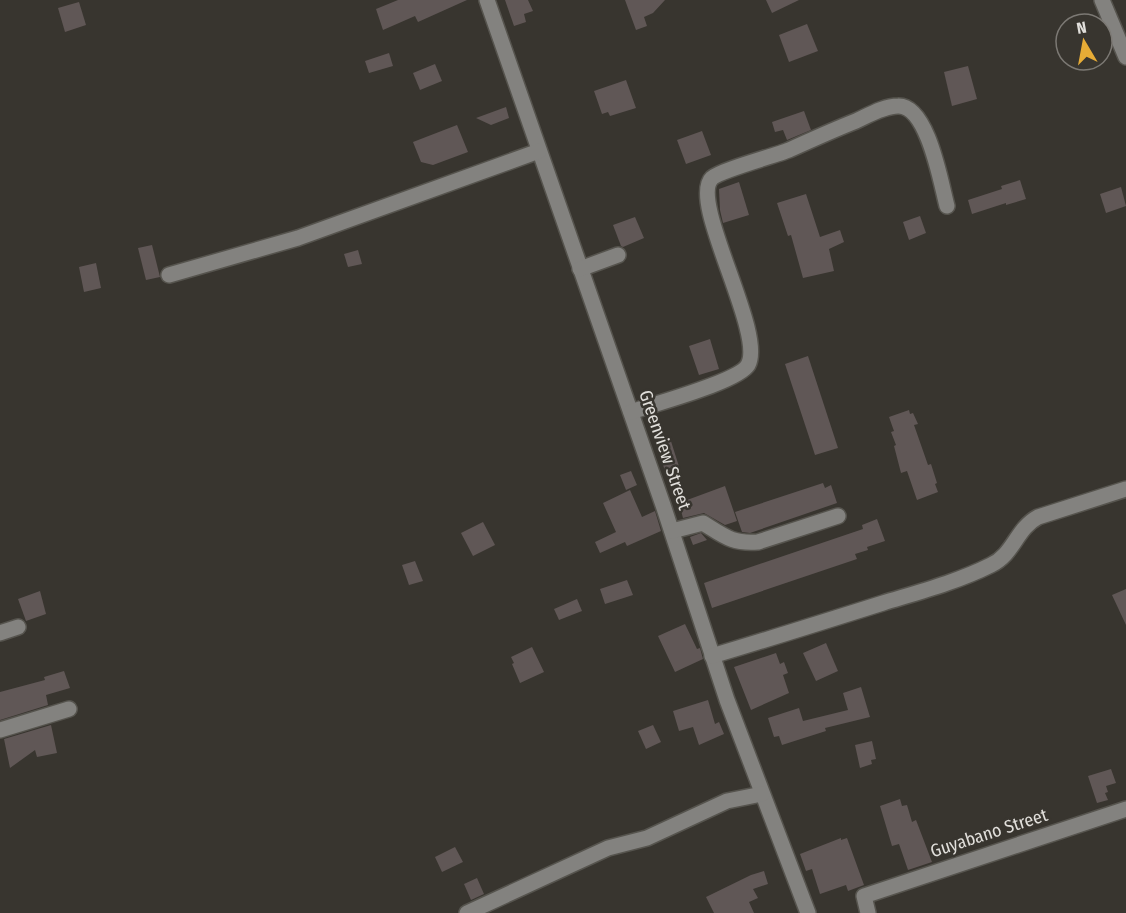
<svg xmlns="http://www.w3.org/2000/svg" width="1126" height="913" font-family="'Fira Sans Condensed',sans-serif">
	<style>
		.building { fill: #605756 }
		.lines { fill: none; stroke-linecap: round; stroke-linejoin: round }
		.minor-casing { stroke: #56544e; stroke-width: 18 }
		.minor { stroke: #83827f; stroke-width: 15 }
		.labels { text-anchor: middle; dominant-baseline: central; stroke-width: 5; stroke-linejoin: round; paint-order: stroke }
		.street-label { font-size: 18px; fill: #e1dfdb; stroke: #38352f }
	</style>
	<rect width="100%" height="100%" fill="#38352f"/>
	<!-- building -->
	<g class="building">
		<polygon points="398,0 467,0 418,22 415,16 383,30 376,9"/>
		<polygon points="505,0 528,0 533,11 524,14 526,22 514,26"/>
		<polygon points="625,0 665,0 653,13 644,17 647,26 636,30"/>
		<polygon points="766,0 799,0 772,13"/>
		<polygon points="79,2 86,25 65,32 58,8"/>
		<polygon points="807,24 818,51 789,62 779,35"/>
		<polygon points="389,53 393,66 369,73 365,61"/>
		<polygon points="435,64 442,81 420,90 413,73"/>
		<polygon points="968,66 977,99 952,106 944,72"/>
		<polygon points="626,80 636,108 610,116 608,112 602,114 594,91"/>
		<polygon points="506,107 509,118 491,125 476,118"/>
		<polygon points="804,111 811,130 787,140 783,130 775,132 772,122"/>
		<polygon points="457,125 468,152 433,165 421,162 413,142"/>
		<polygon points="702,131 711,155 686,164 677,140"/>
		<polygon points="1020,180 1026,199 1006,205 1006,203 972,214 968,200 1002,189 1001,186"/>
		<polygon points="739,182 749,215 723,223 720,210 719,189"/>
		<polygon points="1121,187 1126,206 1106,213 1100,194"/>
		<polygon points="806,194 820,237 840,230 844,242 829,249 834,271 803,278 791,235 788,236 777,203"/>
		<polygon points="920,216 926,233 909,240 903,222"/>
		<polygon points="635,217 644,238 623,247 621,246 613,225"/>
		<polygon points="152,245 160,277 146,280 138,248"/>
		<polygon points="358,250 362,264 348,267 344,254"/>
		<polygon points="96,263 101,288 84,292 79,267"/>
		<polygon points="710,339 719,369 699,375 689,346"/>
		<polygon points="808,356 838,448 815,455 785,364"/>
		<polygon points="909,410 910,414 913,413 918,424 914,425 928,465 931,464 937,483 935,484 938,492 917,500 907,471 901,473 894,446 896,445 891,432 894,431 889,417"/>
		<polygon points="670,438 681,473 667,477 656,443"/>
		<polygon points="631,471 637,485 626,490 620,475"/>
		<polygon points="823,483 825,488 831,485 837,503 750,533 742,532 735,512"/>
		<polygon points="725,486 737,521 725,525 704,513 683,518 679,503"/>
		<polygon points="630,490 642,517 655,511 661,531 627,546 625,542 600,553 595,542 616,532 603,503"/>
		<polygon points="877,519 885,541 867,547 868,550 855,554 857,559 712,608 704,583 863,529 862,525"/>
		<polygon points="483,522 495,545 473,556 461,533"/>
		<polygon points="701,533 707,540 693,545 690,537"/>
		<polygon points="415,561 423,581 409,585 402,565"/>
		<polygon points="627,580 633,595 605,604 600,589"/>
		<polygon points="1126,589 1126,625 1112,595"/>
		<polygon points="40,591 46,614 26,621 18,599"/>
		<polygon points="577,599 582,611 559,620 554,609"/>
		<polygon points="685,624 697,649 700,648 703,659 675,672 658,636"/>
		<polygon points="826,643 838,671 816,681 803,653"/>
		<polygon points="532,647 544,672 520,683 512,664 514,663 511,657"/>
		<polygon points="776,653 780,664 784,662 788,673 783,675 789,693 751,710 734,667"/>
		<polygon points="64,671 70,688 46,695 48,705 0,720 0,692 45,680 44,677"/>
		<polygon points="861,687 870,717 825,728 826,731 782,745 779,736 774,737 768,718 799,708 803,721 848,710 843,693"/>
		<polygon points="708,700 715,724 719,722 724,734 699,745 693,727 679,731 673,711"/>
		<polygon points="51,725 57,753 37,757 35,750 10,768 4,739"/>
		<polygon points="653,725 661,742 646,749 638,731"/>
		<polygon points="872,741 876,759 871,760 872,764 860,768 855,745"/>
		<polygon points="1111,769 1116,783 1106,786 1108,792 1105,793 1108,800 1097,803 1088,776"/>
		<polygon points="900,799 902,806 907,805 912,822 916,820 932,862 908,870 899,844 892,846 880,806"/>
		<polygon points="841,838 841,840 847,838 864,885 848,891 846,885 820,894 812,869 806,871 800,854"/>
		<polygon points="455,847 463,862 442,872 435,857"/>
		<polygon points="764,871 768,884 753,889 758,898 749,902 754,913 714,913 706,897 751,875"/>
		<polygon points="477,878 484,894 471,900 464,884"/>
	</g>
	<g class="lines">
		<defs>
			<g id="minor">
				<polyline points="487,0 663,505 727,700 808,913"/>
				<polyline points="1102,0 1126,57"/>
				<polyline points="580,269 618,255"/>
				<polyline points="169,275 298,238 539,151"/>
				<path d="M631,412c22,-8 107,-30 117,-47 18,-32 -60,-164 -36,-187 9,-8 62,-22 77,-28 22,-10 44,-20 67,-29 13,-6 28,-15 42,-15 30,-1 43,78 49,100"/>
				<path d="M672,531l31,-8c21,13 29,21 55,19l80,-26"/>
				<polyline points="0,633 18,627"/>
				<path d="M712,656c57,-17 114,-35 171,-53 36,-11 74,-21 108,-38 23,-11 25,-36 47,-48l88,-28"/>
				<polyline points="0,730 69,709"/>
				<polyline points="467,913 608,848 647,838 727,801 762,794"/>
				<polyline points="868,913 864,896 1126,809"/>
			</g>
		</defs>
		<!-- minor casing -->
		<use href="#minor" class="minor-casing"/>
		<!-- minor -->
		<use href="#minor" class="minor"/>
	</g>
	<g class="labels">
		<!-- street labels -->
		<g class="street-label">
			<text transform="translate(665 450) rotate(71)">Greenview Street</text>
			<text transform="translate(989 833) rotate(-18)">Guyabano Street</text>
		</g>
	</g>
	<!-- north arrow -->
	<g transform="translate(1084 42) rotate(350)"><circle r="28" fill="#38352f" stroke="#7c7974" stroke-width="1.5"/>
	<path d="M0-4.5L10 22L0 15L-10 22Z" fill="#e7ac36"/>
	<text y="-9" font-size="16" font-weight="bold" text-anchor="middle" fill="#e1dfdb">N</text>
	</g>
</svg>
